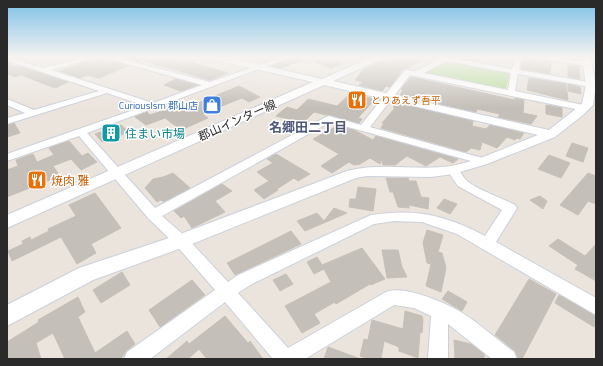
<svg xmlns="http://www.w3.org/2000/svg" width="603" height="366" font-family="'Titillium Web','Noto Sans JP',sans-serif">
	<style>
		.green { fill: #b8de9d }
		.building { fill: #c4bfb8; stroke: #c7c0b7 }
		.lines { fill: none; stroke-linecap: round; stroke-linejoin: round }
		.minor-casing { stroke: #cbd0db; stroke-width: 2 }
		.tertiary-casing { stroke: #cbd0db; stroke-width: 2 }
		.minor { fill: #fff; fill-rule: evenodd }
		.tertiary { fill: #fff; fill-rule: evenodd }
		.labels { text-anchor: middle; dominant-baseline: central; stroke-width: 3; stroke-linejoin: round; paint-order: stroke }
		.far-food-label { font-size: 10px; fill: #c56008; stroke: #fff; text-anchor: start }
		.far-shop-label { font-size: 10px; fill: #366cbe; stroke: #fff; text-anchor: end }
		.street-label { font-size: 12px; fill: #2a2a2a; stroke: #fff }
		.culture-label { font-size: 12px; fill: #0d838f; stroke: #fff; text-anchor: start }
		.food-label { font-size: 12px; fill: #c56008; stroke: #fff; text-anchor: start }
		.neighbourhood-label { font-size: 13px; font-weight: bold; fill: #4d5878; stroke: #fff }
	</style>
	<rect width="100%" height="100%" fill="#ebe4dd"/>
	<!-- green -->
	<polygon class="green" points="444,61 505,71 510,74 506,88 502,89 427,75 425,72"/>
	<!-- building -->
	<g class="building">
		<polygon points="98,57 104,57 106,59 128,66 99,78 87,75 80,78 59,71 97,58"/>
		<polygon points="120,57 173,57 228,73 210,80 141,60 138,62"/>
		<polygon points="251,57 278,57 263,62"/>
		<polygon points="292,57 309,58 281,68 272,66"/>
		<polygon points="327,57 343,63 331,68 314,61"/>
		<polygon points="394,57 429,57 399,72 401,72 390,87 386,86 382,91 359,85 363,82 355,80 364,69"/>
		<polygon points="523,57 537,57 541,60 551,62 550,74 521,69"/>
		<polygon points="7,58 8,62 15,67 19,66 68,82 55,88 21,75 15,77 7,74"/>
		<polygon points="568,65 579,66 580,79 568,77"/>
		<polygon points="411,77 515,100 515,98 524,100 523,113 537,116 531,124 498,117 500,114 477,109 476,112 400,95 403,90 401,89"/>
		<polygon points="529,78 566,84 568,100 527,90"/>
		<polygon points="176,79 197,85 181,91 164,85"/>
		<polygon points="568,84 580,87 581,94 568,91"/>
		<polygon points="239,86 260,97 249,102 242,98 202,114 208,118 181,130 165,118 146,125 135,117 147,112 150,115 174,107 176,112"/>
		<polygon points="351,93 375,99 358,118 362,119 359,123 314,112 303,123 276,116 287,107 297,110 308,99 337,106"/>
		<polygon points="396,103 473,121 472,126 486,129 490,125 524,133 520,139 517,138 515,140 507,137 497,148 482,142 480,150 471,148 466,152 381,128 384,123 382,123 395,108 393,107"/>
		<polygon points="546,105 562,108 562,117 546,114"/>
		<polygon points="14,123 20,133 7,137 7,125"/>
		<polygon points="121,125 129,132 102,142 95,134"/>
		<polygon points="337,126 354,130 373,140 376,136 458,159 453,163 440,157 426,166 407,156 395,165 383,165 381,158 380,164 370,158 360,164 354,165 349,162 332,173 321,166 339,154 313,139"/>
		<polygon points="69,141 82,156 88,153 97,162 81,170 71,159 53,166 60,176 7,197 7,170 18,166 16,160 33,154 37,162 54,155 49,148"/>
		<polygon points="572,143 588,148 583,162 566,156"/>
		<polygon points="276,154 310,174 298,181 294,178 277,189 278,190 264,199 254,190 269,181 257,172 273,163 267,159"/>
		<polygon points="549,155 570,163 561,178 538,169"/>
		<polygon points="173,173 190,188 164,202 161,200 157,202 145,188 153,179 163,177"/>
		<polygon points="588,173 596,176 596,204 588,201 578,215 560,205"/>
		<polygon points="386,178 408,178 409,181 416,181 421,197 429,198 428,209 409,205 409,208 398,207 393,192 390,192"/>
		<polygon points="222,184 232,191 215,201 225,212 192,228 184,216 181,218 174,211"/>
		<polygon points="358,187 376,189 373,211 349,207 350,199 356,199"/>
		<polygon points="95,193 121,228 91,244 96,253 77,264 61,237 12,261 8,251 23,244 22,241 30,237 31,240 49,231 48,229 76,216 69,205"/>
		<polygon points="540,196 547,201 543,209 530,200"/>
		<polygon points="444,199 457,204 450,214 437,208"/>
		<polygon points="334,208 347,213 305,231 297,221 317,213 324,221"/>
		<polygon points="427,230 443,235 438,252 442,253 446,268 441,292 426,286 431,264 427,263 423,243"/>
		<polygon points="291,231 301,244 235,275 227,263"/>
		<polygon points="558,239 585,256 596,244 596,281 575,269 578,265 549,246"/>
		<polygon points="362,248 385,279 371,285 370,284 336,304 335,302 314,314 320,323 302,333 285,306 331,282 324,269 314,274 307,262 317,257 322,265"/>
		<polygon points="382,250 398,250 402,267 407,277 387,278"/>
		<polygon points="122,272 130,285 101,303 93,290"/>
		<polygon points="286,274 293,284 280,291 273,280"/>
		<polygon points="529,279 556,294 522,359 518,359 515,351 495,335"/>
		<polygon points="192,280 205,295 160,327 149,310"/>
		<polygon points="448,291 467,302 462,311 442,299"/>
		<polygon points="559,295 596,316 594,327 555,303"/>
		<polygon points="78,297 85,312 78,317 95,353 127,331 135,344 126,351 123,356 120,359 65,359 53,333 36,343 41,359 7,359 7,342 39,322 38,320"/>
		<polygon points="405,311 422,316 423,320 422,333 420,332 418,358 399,351 399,347 384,341 381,359 368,359 360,356 364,339 368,340 372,320 403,329"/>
		<polygon points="225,316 248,343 250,341 263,359 207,359 199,349 188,359 166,359 187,341 189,344"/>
		<polygon points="454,340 471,344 484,354 484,359 455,359"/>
		<polygon points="328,347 358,358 358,359 324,359"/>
	</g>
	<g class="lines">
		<defs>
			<g id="minor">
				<path d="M87,57h10l-46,13 102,33 49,-18 -96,-27 -1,-1h10l95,25 72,-25h9l-204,76 68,75 171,-91 3,-1 32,9 44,-55 11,1 26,-13 10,-1v1l60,11 3,-12h6l-2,13 75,13v4h-3l-73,-13 -3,17 73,15 1,2 -4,3 -175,-36 -40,52 116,32 2,2 -2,2h-8l-148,-41 -168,94 24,21 42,45 10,-7 133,-60c44,-7 75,0 114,21l17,-26 -44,-24 -11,-16 2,-3c11,-2 11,8 18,14 13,10 33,16 48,24l2,3 -21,34 100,56v17l-139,-81 -35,-12 -28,-1 -20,3 -124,61 -12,8 50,55 98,-56c18,-7 57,10 73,19 19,11 37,28 55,41l3,7h-25l-44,-35v35h-20l3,-43 -17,-8 -20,-3 -89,54h-32l-48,-57 -75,57h-26l3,-7 88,-62 -39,-45 -28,-27 -69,-82 -72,25v-7l138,-48 -38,-13 -100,31v-6l18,-5 -18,-8v-6l27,11 65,-19 -90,-30v-2h4l30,9zM446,61l65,12 -3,17 -84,-17z"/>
				<polygon points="538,57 553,57 588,62 592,64 588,66 541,59"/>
			</g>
			<path id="tertiary" d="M211,57h14l97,22 50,-22h11l-1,2 -49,22 216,49 33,-26 4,-19 -4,-28h8l6,28 -3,20 -10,10 -28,22 -68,27 -34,10 -22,3 -64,-1 -11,2 -169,68 -94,34 -86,46v-21l72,-37 96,-32 172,-65c34,-9 69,0 104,-5 28,-5 60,-21 87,-31l-214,-50 -317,143v-13l306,-133 -98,-22z"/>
		</defs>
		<!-- minor casing -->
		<use href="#minor" class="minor-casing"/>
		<!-- tertiary casing -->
		<use href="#tertiary" class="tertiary-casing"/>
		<!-- minor -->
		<use href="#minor" class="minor"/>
		<!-- tertiary -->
		<use href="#tertiary" class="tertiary"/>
	</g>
	<!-- sky -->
	<linearGradient id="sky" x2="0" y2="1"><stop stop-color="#7bc0e8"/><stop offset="0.53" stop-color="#f6f3f0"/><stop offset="1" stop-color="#f6f3f0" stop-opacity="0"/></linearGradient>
	<rect width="603" height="108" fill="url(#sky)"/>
	<!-- icons -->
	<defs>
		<symbol id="restaurant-square" viewBox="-11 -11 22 22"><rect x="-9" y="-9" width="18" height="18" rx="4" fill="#e8710a" stroke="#fff"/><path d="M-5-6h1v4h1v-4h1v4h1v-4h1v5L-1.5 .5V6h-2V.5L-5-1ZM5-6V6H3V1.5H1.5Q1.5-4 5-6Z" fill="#fff"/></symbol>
		<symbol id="shop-square" viewBox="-11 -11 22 22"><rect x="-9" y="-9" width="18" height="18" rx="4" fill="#3f7fe0" stroke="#fff"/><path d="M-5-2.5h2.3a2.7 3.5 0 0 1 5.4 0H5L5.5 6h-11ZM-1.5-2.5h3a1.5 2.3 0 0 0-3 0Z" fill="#fff"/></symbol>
		<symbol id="building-square" viewBox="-11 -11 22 22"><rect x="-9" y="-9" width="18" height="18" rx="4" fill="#0f9aa8" stroke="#fff"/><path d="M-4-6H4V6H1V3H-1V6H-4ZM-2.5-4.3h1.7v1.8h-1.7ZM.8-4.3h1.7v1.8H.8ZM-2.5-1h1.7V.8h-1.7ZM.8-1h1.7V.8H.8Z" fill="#fff"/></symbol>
	</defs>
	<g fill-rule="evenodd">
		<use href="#restaurant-square" x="346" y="89" width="22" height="22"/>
		<use href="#shop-square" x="201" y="94" width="22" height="22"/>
		<use href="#building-square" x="100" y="122" width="22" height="22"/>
		<use href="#restaurant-square" x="26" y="169" width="22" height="22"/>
	</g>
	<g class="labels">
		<!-- far-food labels -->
		<g class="far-food-label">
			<text x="371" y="100">とりあえず吾平</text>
		</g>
		<!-- far-shop labels -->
		<g class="far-shop-label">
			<text x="198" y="105">CuriousIsm 郡山店</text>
		</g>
		<!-- street labels -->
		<g class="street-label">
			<text transform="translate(237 120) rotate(-24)">郡山インター線</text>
		</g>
		<!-- culture labels -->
		<g class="culture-label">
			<text x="125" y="133">住まい市場</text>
		</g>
		<!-- food labels -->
		<g class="food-label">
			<text x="51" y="180">焼肉 雅</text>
		</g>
		<!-- neighbourhood labels -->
		<g class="neighbourhood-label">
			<text x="308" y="127">名郷田二丁目</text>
		</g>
	</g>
	<!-- border -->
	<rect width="603" height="366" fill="none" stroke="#2a2a2a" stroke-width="16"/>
</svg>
